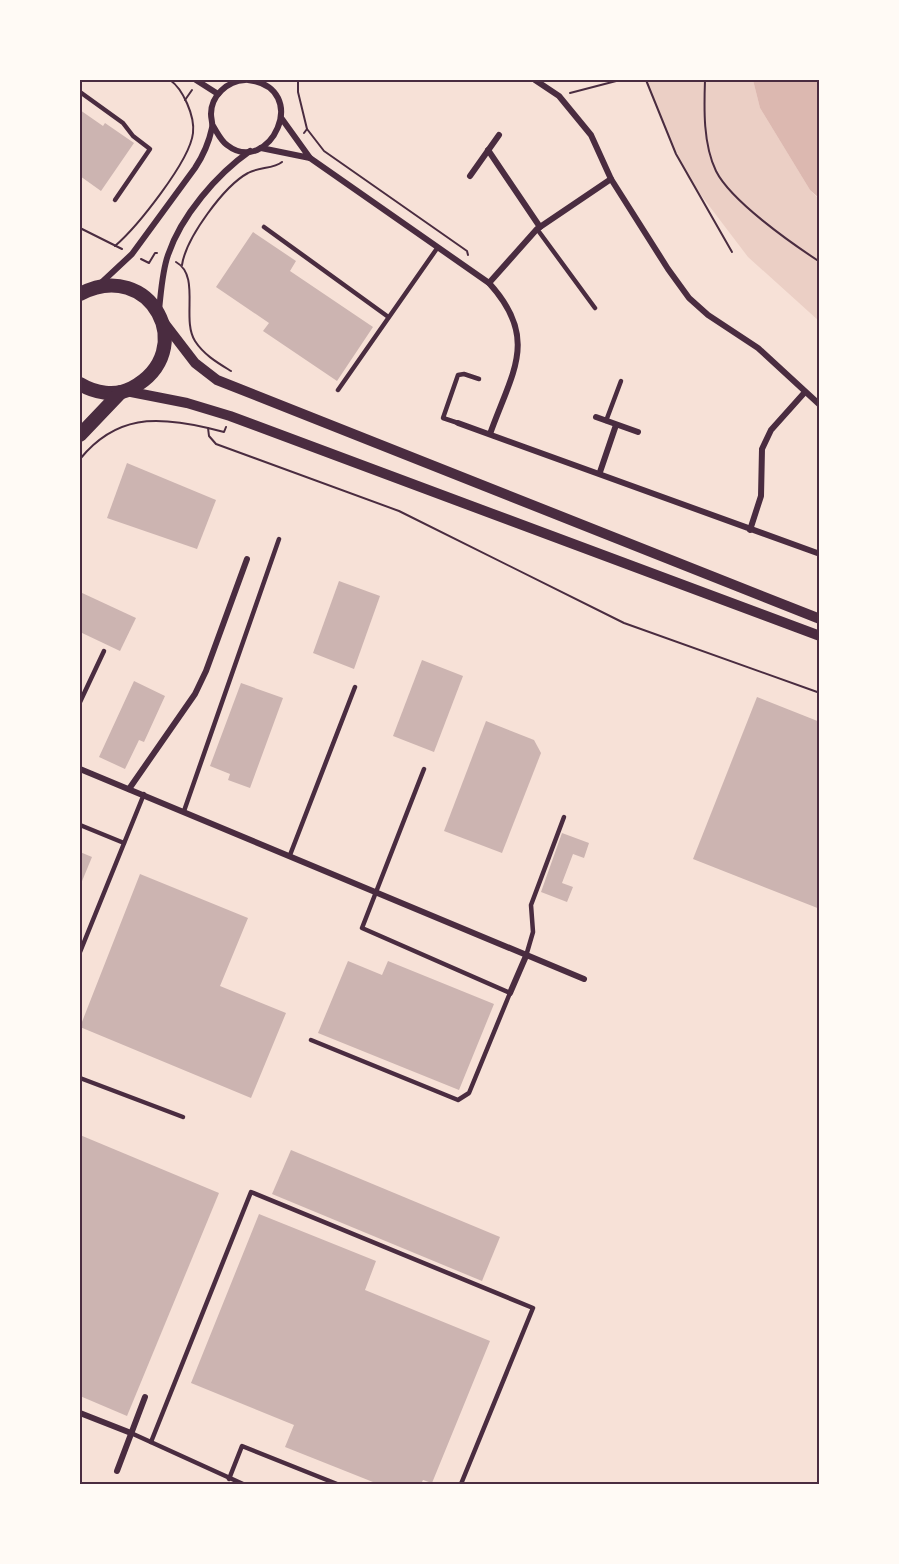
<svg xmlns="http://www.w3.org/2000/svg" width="899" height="1564" font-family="'Public Sans',sans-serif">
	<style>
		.green { fill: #ebcfc5 }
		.water { fill: #dcb8b0 }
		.building { fill: #ccb4b1 }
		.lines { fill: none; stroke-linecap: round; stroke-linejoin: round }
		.path { stroke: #4a2c40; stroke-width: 2 }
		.service { stroke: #4a2c40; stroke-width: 4.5 }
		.minor { stroke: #4a2c40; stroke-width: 6 }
		.tertiary { stroke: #4a2c40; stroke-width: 10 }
		.primary { stroke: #4a2c40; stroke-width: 14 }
		.neatline { fill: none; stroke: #4a2c40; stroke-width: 2 }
	</style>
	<rect width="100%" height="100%" fill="#f7e1d7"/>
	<!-- green -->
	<polygon class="green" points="645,80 753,80 760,108 810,190 819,199 819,321 748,257 688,178"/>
	<!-- water -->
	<polygon class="water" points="753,80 819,80 819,198 810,190 760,108"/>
	<!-- building -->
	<g class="building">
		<polygon points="80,110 103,126 105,123 134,143 101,191 80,176"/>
		<polygon points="253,232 296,261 290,271 373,327 337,381 263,331 269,323 216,287"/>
		<polygon points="127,463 216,500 197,549 107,518"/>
		<polygon points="339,581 380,596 354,669 313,653"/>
		<polygon points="80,592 136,618 120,651 80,632"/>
		<polygon points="422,660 463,676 434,752 393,736"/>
		<polygon points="134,681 165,696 144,742 139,740 125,769 99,757"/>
		<polygon points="241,683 283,698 250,788 228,780 230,774 210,766"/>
		<polygon points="757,697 820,722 820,909 693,859"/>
		<polygon points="486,721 534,740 541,753 502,853 444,831"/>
		<polygon points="562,833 589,843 584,858 573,854 562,883 573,887 567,902 541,892"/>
		<polygon points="80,852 92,857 80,886"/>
		<polygon points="140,874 248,918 220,986 286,1013 251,1098 80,1027"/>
		<polygon points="348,961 382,975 388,961 494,1004 459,1090 318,1033"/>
		<polygon points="80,1135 219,1193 127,1416 80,1396"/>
		<polygon points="291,1150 500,1237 482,1281 272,1194"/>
		<polygon points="259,1214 376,1261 365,1290 490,1341 432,1483 423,1480 421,1484 378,1484 285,1447 294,1425 191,1383"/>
	</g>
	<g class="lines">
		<!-- path -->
		<g class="path">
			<polyline points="298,80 298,92 307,129 304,133"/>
			<polyline points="646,80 676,154 732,252"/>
			<path d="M705,80c-1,29 -2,64 11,91 15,30 75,72 104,91"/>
			<polyline points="570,93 620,80"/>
			<polyline points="185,100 192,90"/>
			<polyline points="307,129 324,151 467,251 468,255"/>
			<polyline points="80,228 122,249"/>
			<path d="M115,246c22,-19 75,-85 78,-113 2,-17 -10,-44 -23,-53"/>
			<polyline points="141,259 149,263 155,253 157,253"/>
			<path d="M176,262c25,14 5,57 19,79 9,14 23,22 36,30"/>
			<path d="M182,265c4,-27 42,-79 66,-92 10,-6 26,-4 34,-11"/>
			<polyline points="226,427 224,432 208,428 209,436 216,444 399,511 624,623 820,693"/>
			<path d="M80,459c36,-44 76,-43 128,-31"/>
		</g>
		<!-- service -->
		<g class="service">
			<polyline points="80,92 123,123 133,136 150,149 115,200"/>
			<polyline points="264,227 387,316"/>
			<polyline points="537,229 595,308"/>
			<polyline points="338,390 438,247"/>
			<polyline points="606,421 621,381"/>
			<polyline points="458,423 443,418 458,375 464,374 479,379"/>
			<polyline points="80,702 104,651"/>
			<polyline points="184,811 279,539"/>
			<polyline points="80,825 124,843"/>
			<polyline points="290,855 355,687"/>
			<polyline points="80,952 144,794"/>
			<polyline points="526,956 533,932 531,905 564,817"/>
			<polyline points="311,1040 458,1100 469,1093 510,993 362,928 424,769"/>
			<polyline points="80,1078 183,1117"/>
			<polyline points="131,1433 243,1484"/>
			<polyline points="151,1442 251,1192 533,1308 461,1484"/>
			<polyline points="229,1479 242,1446 337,1484"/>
		</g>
		<!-- minor -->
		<g class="minor">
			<polyline points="196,80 218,94"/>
			<polyline points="535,80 559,96 591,135 611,179 668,269 689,298 708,315 758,348 820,405"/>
			<path d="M213,126c4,6 8,15 14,19 42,33 86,-57 21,-65"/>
			<polyline points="261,148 310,158 282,119"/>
			<polyline points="488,150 540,227"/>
			<path d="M310,158l179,125c51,56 23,89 1,151"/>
			<polyline points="470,176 499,135"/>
			<path d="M101,283l31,-29 63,-86c8,-12 14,-26 17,-40 1,-5 -1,-9 -1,-14 0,-18 16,-33 34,-34"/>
			<polyline points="489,283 537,229 611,179"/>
			<path d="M159,310c2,-17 3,-38 9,-55 13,-39 49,-81 82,-104"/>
			<polyline points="596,417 638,432"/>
			<polyline points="458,423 820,554"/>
			<polyline points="600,472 616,425"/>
			<polyline points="750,530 761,496 762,449 771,430 805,392"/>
			<polyline points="80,769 584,979"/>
			<polyline points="129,789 195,694 206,671 247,559"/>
			<polyline points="510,993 526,956"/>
			<polyline points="80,1413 131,1433"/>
			<polyline points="117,1471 145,1397"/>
		</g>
		<!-- tertiary -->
		<g class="tertiary">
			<polyline points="162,320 195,363 217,380 820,619"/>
			<polyline points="126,391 187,403 230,416 820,636"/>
		</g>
		<!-- primary -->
		<g class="primary">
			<path d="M80,294c70,-37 121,57 52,94 -17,9 -37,5 -52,-4"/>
			<polyline points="80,435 121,392"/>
		</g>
	</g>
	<!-- border -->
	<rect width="899" height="1564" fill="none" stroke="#fffaf5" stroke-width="162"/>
	<rect x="81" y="81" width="737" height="1402" class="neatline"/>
</svg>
